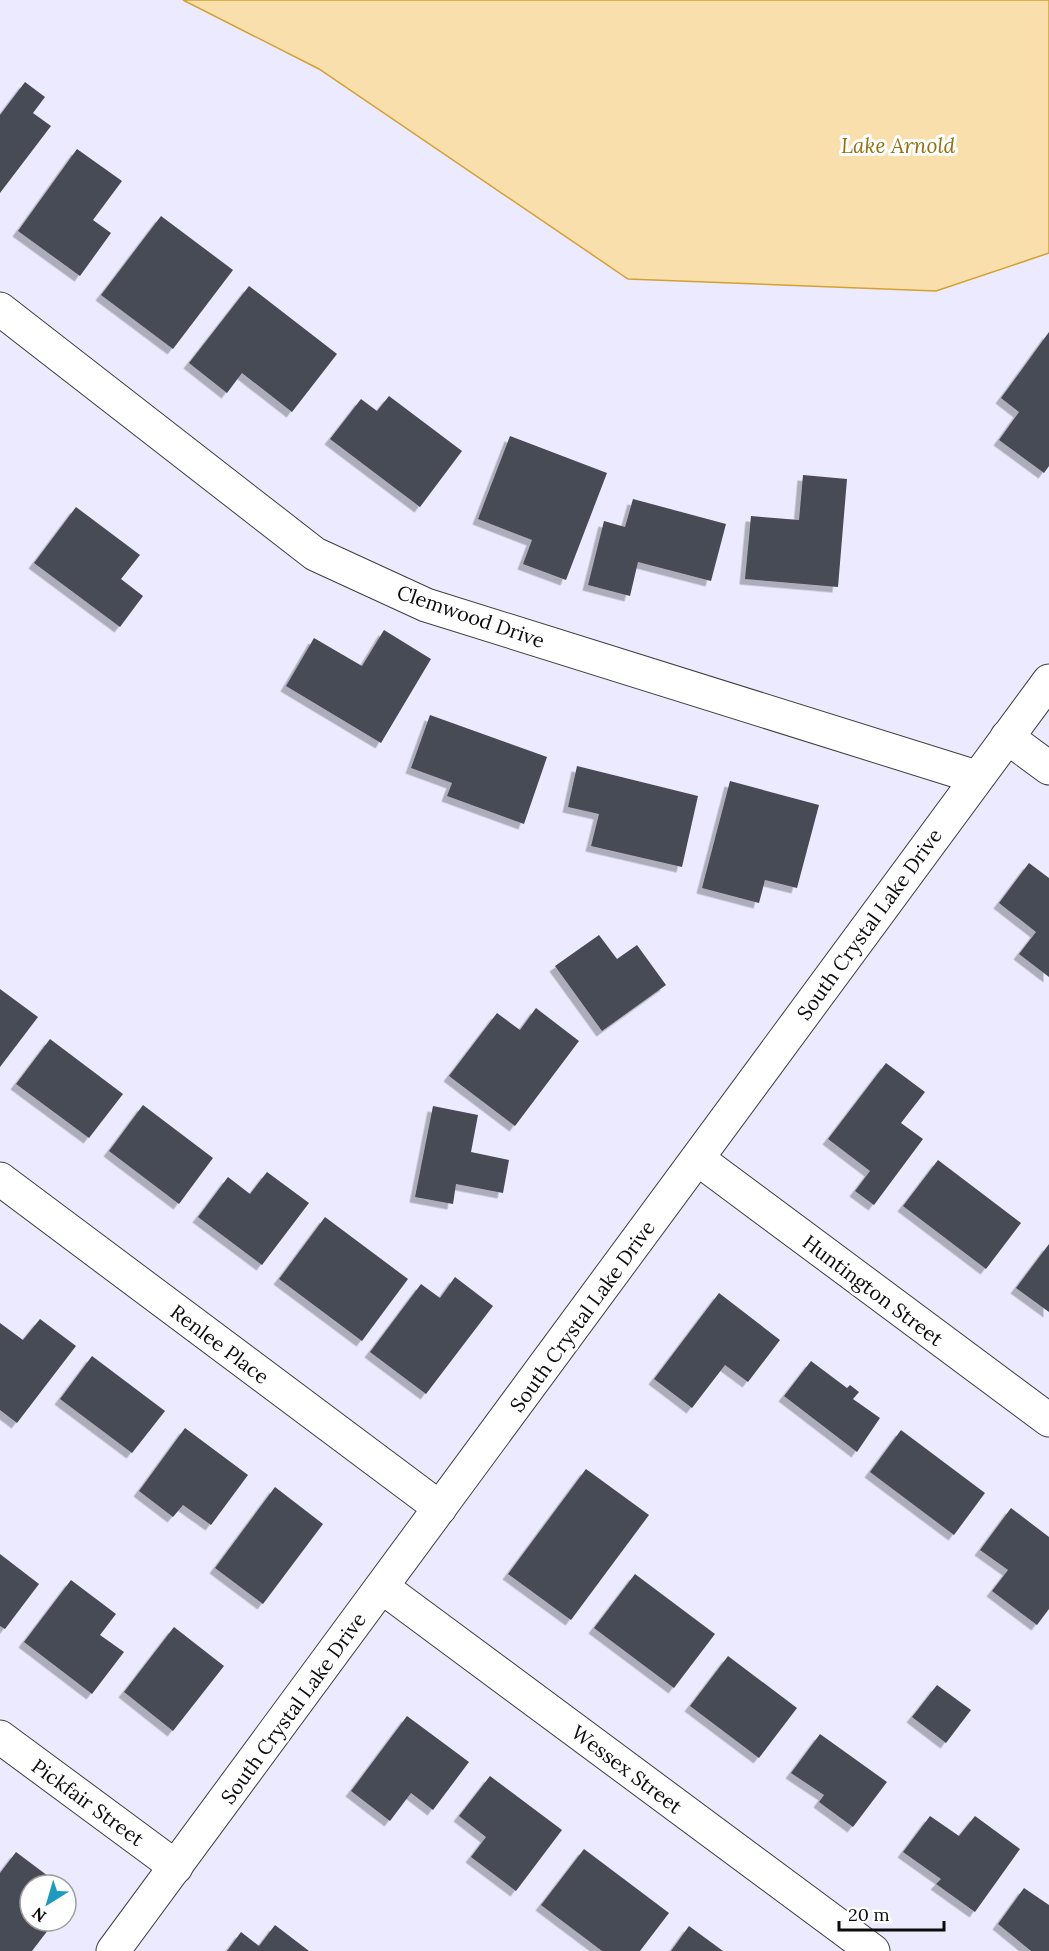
<svg xmlns="http://www.w3.org/2000/svg" width="1049" height="1951" font-family="Lora,serif">
	<style>
		.water { fill: #f9dfac; stroke: #d4a12f; stroke-width: 1.5 }
		.building { fill: #474c55; filter: url(#shadow) }
		.lines { fill: none; stroke-linecap: round; stroke-linejoin: round }
		.minor-casing { stroke: #3f3f3f; stroke-width: 35 }
		.tertiary-casing { stroke: #3f3f3f; stroke-width: 35 }
		.minor { stroke: #fff; stroke-width: 33 }
		.tertiary { stroke: #fff; stroke-width: 33 }
		.labels { text-anchor: middle; dominant-baseline: central; stroke-width: 6; stroke-linejoin: round; paint-order: stroke }
		.street-label { font-size: 20px; fill: #0c0c0c; stroke: #fff }
		.water-label { font-size: 21px; font-style: italic; fill: #94700f; stroke: #fff }
	</style>
	<defs>
		<filter id="shadow"><feDropShadow dx="-5.5" dy="5.5" stdDeviation="0" flood-color="#0004"/></filter>
	</defs>
	<rect width="100%" height="100%" fill="#eceaff"/>
	<!-- water -->
	<polygon class="water" points="183,0 1049,0 1049,253 936,291 628,279 319,69"/>
	<!-- building -->
	<g class="building">
		<polygon points="25,82 45,97 33,113 51,126 0,193 0,115"/>
		<polygon points="77,149 122,181 93,220 111,233 80,276 18,231"/>
		<polygon points="161,216 233,270 173,349 101,295"/>
		<polygon points="249,286 337,354 292,412 242,373 227,393 189,363"/>
		<polygon points="1049,332 1049,466 1044,473 999,440 1019,412 1001,398"/>
		<polygon points="389,396 462,451 420,507 330,439 361,399 377,411"/>
		<polygon points="510,436 607,473 566,580 523,564 532,540 478,519"/>
		<polygon points="803,475 847,479 838,587 745,579 751,516 799,520"/>
		<polygon points="633,499 726,524 711,581 638,562 630,596 588,585 604,521 625,527"/>
		<polygon points="76,507 140,555 121,579 143,596 120,627 34,563"/>
		<polygon points="384,630 431,659 381,743 286,686 314,638 362,666"/>
		<polygon points="430,715 547,757 524,824 447,796 452,783 411,768"/>
		<polygon points="577,766 698,796 682,867 591,846 599,814 568,807"/>
		<polygon points="730,781 819,805 797,888 765,880 759,903 702,888"/>
		<polygon points="1029,863 1049,878 1049,977 1019,954 1036,932 999,903"/>
		<polygon points="599,935 617,959 637,945 666,985 602,1031 555,966"/>
		<polygon points="0,989 38,1017 0,1067"/>
		<polygon points="536,1008 579,1041 515,1126 449,1076 497,1013 520,1030"/>
		<polygon points="50,1039 123,1094 89,1138 16,1084"/>
		<polygon points="886,1063 925,1092 901,1123 923,1139 874,1205 855,1191 870,1171 828,1139"/>
		<polygon points="143,1105 213,1158 179,1204 109,1151"/>
		<polygon points="433,1106 478,1115 471,1152 509,1160 503,1193 456,1184 453,1204 415,1197"/>
		<polygon points="938,1160 1021,1223 986,1269 903,1206"/>
		<polygon points="267,1172 309,1203 262,1265 198,1217 228,1177 250,1194"/>
		<polygon points="325,1217 408,1279 362,1341 279,1279"/>
		<polygon points="1049,1244 1049,1312 1016,1288"/>
		<polygon points="455,1277 493,1306 426,1394 370,1352 421,1284 440,1298"/>
		<polygon points="719,1293 780,1340 748,1382 725,1365 692,1408 654,1379"/>
		<polygon points="40,1319 76,1346 17,1423 0,1410 0,1323 23,1340"/>
		<polygon points="92,1356 165,1411 132,1453 60,1399"/>
		<polygon points="811,1361 847,1388 850,1385 859,1392 853,1399 880,1418 857,1452 784,1396"/>
		<polygon points="185,1428 248,1475 211,1525 183,1505 173,1517 139,1491"/>
		<polygon points="901,1430 985,1493 954,1535 870,1472"/>
		<polygon points="586,1469 649,1515 571,1620 508,1574"/>
		<polygon points="275,1487 323,1524 263,1604 215,1568"/>
		<polygon points="1011,1508 1049,1537 1049,1609 1037,1625 992,1591 1008,1570 980,1550"/>
		<polygon points="0,1554 39,1584 5,1629 0,1626"/>
		<polygon points="635,1574 715,1634 674,1688 594,1628"/>
		<polygon points="71,1580 116,1614 100,1635 124,1652 92,1694 24,1642"/>
		<polygon points="174,1627 224,1666 173,1731 124,1692"/>
		<polygon points="728,1656 797,1708 759,1758 690,1706"/>
		<polygon points="937,1685 971,1710 946,1743 912,1717"/>
		<polygon points="407,1716 469,1762 433,1810 411,1793 390,1821 351,1791"/>
		<polygon points="820,1734 887,1782 853,1827 819,1802 824,1795 791,1773"/>
		<polygon points="490,1776 562,1830 516,1891 471,1857 486,1837 459,1816"/>
		<polygon points="930,1816 959,1836 975,1816 1020,1849 975,1912 936,1884 941,1879 903,1852"/>
		<polygon points="584,1849 669,1913 640,1951 602,1951 541,1905"/>
		<polygon points="16,1852 60,1885 30,1885 30,1921 55,1921 32,1951 0,1951 0,1873"/>
		<polygon points="1024,1888 1049,1905 1049,1951 1031,1951 998,1924"/>
		<polygon points="275,1925 309,1951 227,1951 241,1932 259,1946"/>
		<polygon points="689,1926 723,1951 671,1951"/>
	</g>
	<g class="lines">
		<defs>
			<g id="minor">
				<polyline points="0,309 315,554 426,605 976,777"/>
				<polyline points="1007,737 1049,768"/>
				<polyline points="698,1159 1049,1420"/>
				<polyline points="0,1179 440,1508"/>
				<polyline points="382,1587 873,1951"/>
				<polyline points="0,1737 176,1867"/>
			</g>
			<polyline id="tertiary" points="113,1951 1049,681"/>
		</defs>
		<!-- minor casing -->
		<use href="#minor" class="minor-casing"/>
		<!-- tertiary casing -->
		<use href="#tertiary" class="tertiary-casing"/>
		<!-- minor -->
		<use href="#minor" class="minor"/>
		<!-- tertiary -->
		<use href="#tertiary" class="tertiary"/>
	</g>
	<g class="labels">
		<!-- street labels -->
		<g class="street-label">
			<text transform="translate(471 616) rotate(19)">Clemwood Drive</text>
			<text transform="translate(869 924) rotate(-54)">South Crystal Lake Drive</text>
			<text transform="translate(873 1290) rotate(37)">Huntington Street</text>
			<text transform="translate(582 1316) rotate(-54)">South Crystal Lake Drive</text>
			<text transform="translate(220 1344) rotate(37)">Renlee Place</text>
			<text transform="translate(293 1708) rotate(-54)">South Crystal Lake Drive</text>
			<text transform="translate(627 1769) rotate(37)">Wessex Street</text>
			<text transform="translate(88 1802) rotate(36)">Pickfair Street</text>
		</g>
		<!-- water labels -->
		<g class="water-label">
			<text x="898" y="145">Lake Arnold</text>
		</g>
	</g>
	<!-- north arrow -->
	<g transform="translate(48 1903) rotate(217)"><circle r="28" fill="#ffffff" stroke="#9e9e9e" stroke-width="1.5"/>
	<path d="M0-4.5L10 22L0 15L-10 22Z" fill="#1d9ac2"/>
	<text y="-9" font-size="16" font-weight="bold" text-anchor="middle" fill="#0c0c0c">N</text>
	</g>
	<!-- scale -->
	<path d="M839 1921v9h105v-9" fill="none" stroke="#0c0c0c" stroke-width="3"/>
	<text x="848" y="1921" font-size="18" fill="#0c0c0c" stroke="#ffffff" stroke-width="4.5" paint-order="stroke">20 m</text>
</svg>
